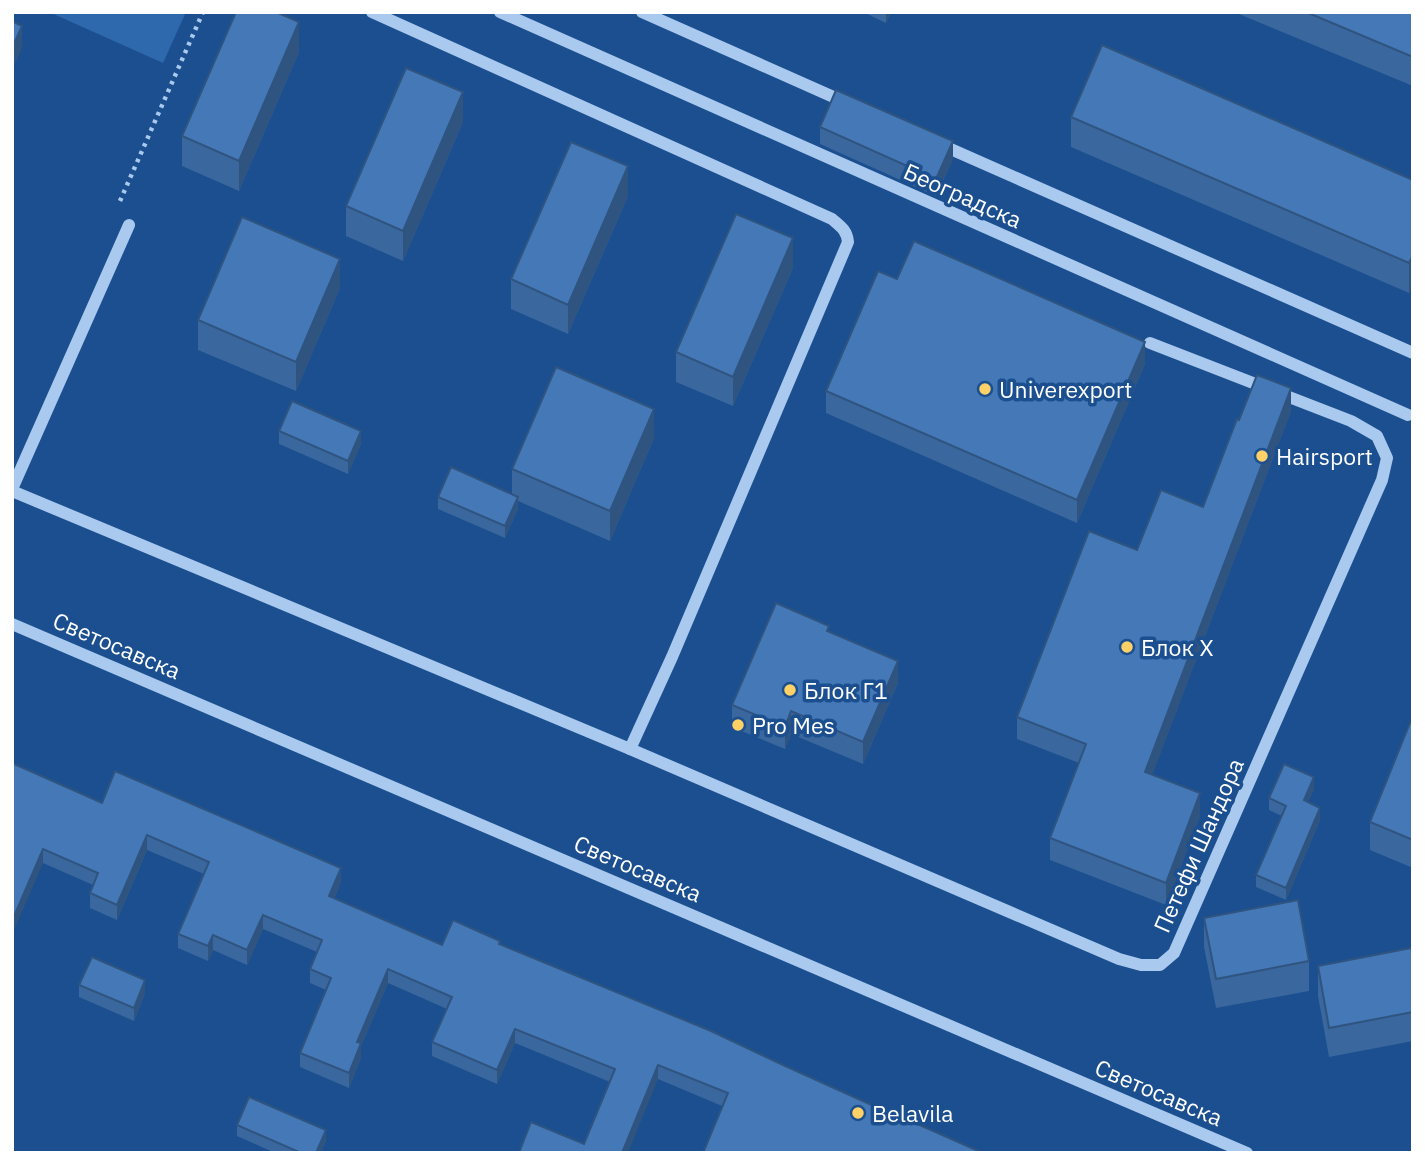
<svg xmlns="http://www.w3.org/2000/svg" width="1425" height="1165" font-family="'IBM Plex Sans',sans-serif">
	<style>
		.green { fill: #2e69ad }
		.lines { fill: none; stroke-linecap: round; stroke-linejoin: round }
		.path { stroke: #a9c9ee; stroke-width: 4.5; stroke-dasharray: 3.5 5; stroke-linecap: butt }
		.minor { stroke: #a9c9ee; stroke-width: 12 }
		.wall { fill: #3a679d }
		.shaded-wall { fill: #305480 }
		.building { fill: #4478b7; stroke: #305480; stroke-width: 2 }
		.poi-dot { fill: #ffd166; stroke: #1b4f8f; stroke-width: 2.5 }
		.labels { text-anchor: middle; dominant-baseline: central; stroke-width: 7; stroke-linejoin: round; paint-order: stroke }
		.street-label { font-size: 23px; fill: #fff; stroke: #1b4f8f }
		.poi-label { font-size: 23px; fill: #fff; stroke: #1b4f8f; text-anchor: start }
	</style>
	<rect width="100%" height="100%" fill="#1b4f8f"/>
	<!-- green -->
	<polygon class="green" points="49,12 186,12 163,63"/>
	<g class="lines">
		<!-- path -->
		<polyline class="path" points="120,201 203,12"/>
		<!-- minor -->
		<g class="minor">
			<polyline points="500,12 1408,415"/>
			<polyline points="642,12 847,103"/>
			<polyline points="937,143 1413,353"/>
			<polyline points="12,489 129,225"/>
			<path d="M12,491l618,258 42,-92 176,-415c-1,-12 -8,-16 -16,-23l-460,-207"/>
			<polyline points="12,624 1247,1153"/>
			<polyline points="630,749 1119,959 1141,965 1160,965 1174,953 1382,480 1387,458 1377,436 1351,421 1150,343"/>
		</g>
	</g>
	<!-- wall -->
	<g class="wall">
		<polygon points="863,12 891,12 886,23"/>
		<polygon points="1234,12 1413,12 1413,86"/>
		<polygon points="299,52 239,191 182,166 182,136"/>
		<polygon points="1071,117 1413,180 1413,285 1409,293 1071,147"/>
		<polygon points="463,122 403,261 346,236 346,206"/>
		<polygon points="820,127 953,159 936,196 820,144"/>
		<polygon points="628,196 568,334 511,309 511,279"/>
		<polygon points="793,268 733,406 676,382 676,352"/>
		<polygon points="897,279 1145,364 1077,523 826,413 826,391"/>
		<polygon points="340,288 296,391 198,350 198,320"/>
		<polygon points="1291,411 1152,775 1200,816 1166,905 1050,860 1050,838 1079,763 1017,739 1017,717 1137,550 1203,507 1239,420"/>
		<polygon points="279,431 361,444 348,474 279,444"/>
		<polygon points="654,438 610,541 518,501 518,509 505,538 438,509 438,497 512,495 512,469"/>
		<polygon points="829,632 898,683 863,764 791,734 785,749 732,727 732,705"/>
		<polygon points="1413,724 1413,868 1370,850 1370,822"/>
		<polygon points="12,763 102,803 341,882 334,899 442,945 500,944 983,1153 722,1106 658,1079 584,1144 610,1082 515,1043 497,1084 432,1056 432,1042 447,1009 388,983 361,1046 361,1058 349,1088 300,1067 300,1053 326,990 310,983 310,969 317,952 263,929 247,965 213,950 208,961 178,948 178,934 204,874 147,850 117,920 90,908 90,893 93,885 43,863"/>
		<polygon points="1314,789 1308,802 1320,820 1286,900 1256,887 1256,875 1282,816 1269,810 1269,798"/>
		<polygon points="1204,918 1309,961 1309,991 1216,1008 1204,947"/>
		<polygon points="1413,955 1413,1041 1329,1057 1318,996 1318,966"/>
		<polygon points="79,985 145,993 134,1021 79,997"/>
		<polygon points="237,1125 326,1141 321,1153 275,1153 237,1136"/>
	</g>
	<!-- shaded-wall -->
	<g class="shaded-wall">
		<polygon points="886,12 891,12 886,23"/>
		<polygon points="299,22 299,52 239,191 239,161"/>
		<polygon points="22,26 22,48 12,70 12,48"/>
		<polygon points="463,92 463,122 403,261 403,231"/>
		<polygon points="953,141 953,159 936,196 936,179"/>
		<polygon points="628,166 628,196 568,334 568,305"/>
		<polygon points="793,238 793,268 733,406 733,377"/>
		<polygon points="1413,255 1413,285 1409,293 1409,263"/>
		<polygon points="340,259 340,288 296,391 296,362"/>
		<polygon points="1145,342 1145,364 1077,523 1077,500"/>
		<polygon points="1291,388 1291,411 1145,794 1145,772"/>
		<polygon points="654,409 654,438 610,541 610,511"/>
		<polygon points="361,431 361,444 348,474 348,461"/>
		<polygon points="518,497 518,509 505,538 505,526"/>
		<polygon points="898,661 898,683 863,764 863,742"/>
		<polygon points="791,711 791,734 785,749 785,727"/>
		<polygon points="1314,777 1314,789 1304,812 1304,800"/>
		<polygon points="1200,793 1200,816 1166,905 1166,883"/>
		<polygon points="1320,808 1320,820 1286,900 1286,888"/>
		<polygon points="147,835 147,850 117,920 117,905"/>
		<polygon points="43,849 43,863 12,935 12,921"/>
		<polygon points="341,868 341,882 329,911 329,896"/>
		<polygon points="263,915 263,929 247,965 247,950"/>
		<polygon points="213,935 213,950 208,961 208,946"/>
		<polygon points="388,969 388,983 361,1046 361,1058 349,1088 349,1073 357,1042"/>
		<polygon points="145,980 145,993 134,1021 134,1008"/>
		<polygon points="515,1029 515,1043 497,1084 497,1070"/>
		<polygon points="658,1065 658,1079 628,1153 622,1153"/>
		<polygon points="326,1130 326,1141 321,1153 316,1153"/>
	</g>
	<!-- building -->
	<g class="building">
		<polygon points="236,12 276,12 299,22 239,161 182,136"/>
		<polygon points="1306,12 1413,12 1413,57"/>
		<polygon points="12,21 22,26 12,48"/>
		<polygon points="1102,45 1413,180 1413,255 1409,263 1071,117"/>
		<polygon points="406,68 463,92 403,231 346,206"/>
		<polygon points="836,90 953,141 936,179 820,127"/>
		<polygon points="571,142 628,166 568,305 511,279"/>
		<polygon points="736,214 793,238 733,377 676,352"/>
		<polygon points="242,217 340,259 296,362 198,320"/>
		<polygon points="914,241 1145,342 1077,500 826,391 878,271 897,279"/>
		<polygon points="556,367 654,409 610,511 512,469"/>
		<polygon points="1257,375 1291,388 1145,772 1200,793 1166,883 1050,838 1086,744 1017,717 1089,531 1137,550 1161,490 1203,507 1237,419 1239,420"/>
		<polygon points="292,401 361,431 348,461 279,431"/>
		<polygon points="451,467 518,497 505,526 438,497"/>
		<polygon points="776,603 829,626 827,631 898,661 863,742 791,711 785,727 732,705"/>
		<polygon points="1410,723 1413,724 1413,840 1370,822"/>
		<polygon points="12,763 102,803 115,771 341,868 329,896 442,945 453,920 500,941 499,944 711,1031 783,1065 896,1116 897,1115 983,1153 703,1153 728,1093 658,1065 622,1153 519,1153 531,1122 584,1144 615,1069 515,1029 497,1070 432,1042 452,997 388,969 357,1042 361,1043 349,1073 300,1053 331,978 310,969 322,940 263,915 247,950 213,935 208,946 178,934 209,862 147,835 117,905 90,893 98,873 43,849 12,921"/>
		<polygon points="1284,764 1314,777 1304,800 1320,808 1286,888 1256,875 1286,806 1269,798"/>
		<polygon points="1298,900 1309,961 1216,979 1204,918"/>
		<polygon points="1411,948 1413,955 1413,1012 1329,1028 1318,966"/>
		<polygon points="92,957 145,980 134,1008 79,985"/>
		<polygon points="249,1097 326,1130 316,1153 301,1153 237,1125"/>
	</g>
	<!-- markers -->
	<g class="poi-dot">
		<circle cx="985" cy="389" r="7"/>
		<circle cx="1262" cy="456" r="7"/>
		<circle cx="1127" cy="647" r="7"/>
		<circle cx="790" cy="690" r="7"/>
		<circle cx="738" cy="725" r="7"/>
		<circle cx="858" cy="1113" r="7"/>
	</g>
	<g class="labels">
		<!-- street labels -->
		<g class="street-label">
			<text transform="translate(963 195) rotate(24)">Београдска</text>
			<text transform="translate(117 645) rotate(23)">Светосавска</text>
			<text transform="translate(1198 845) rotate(-66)">Петефи Шандора</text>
			<text transform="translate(638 868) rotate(23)">Светосавска</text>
			<text transform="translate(1159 1092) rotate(23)">Светосавска</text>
		</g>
		<!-- poi labels -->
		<g class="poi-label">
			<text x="999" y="389">Univerexport</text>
			<text x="1276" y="456">Hairsport</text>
			<text x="1141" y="647">Блок Х</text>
			<text x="804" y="690">Блок Г1</text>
			<text x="752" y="725">Pro Mes</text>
			<text x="872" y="1113">Belavila</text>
		</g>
	</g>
	<!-- border -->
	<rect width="1425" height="1165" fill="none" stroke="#ffffff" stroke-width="28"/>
</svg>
